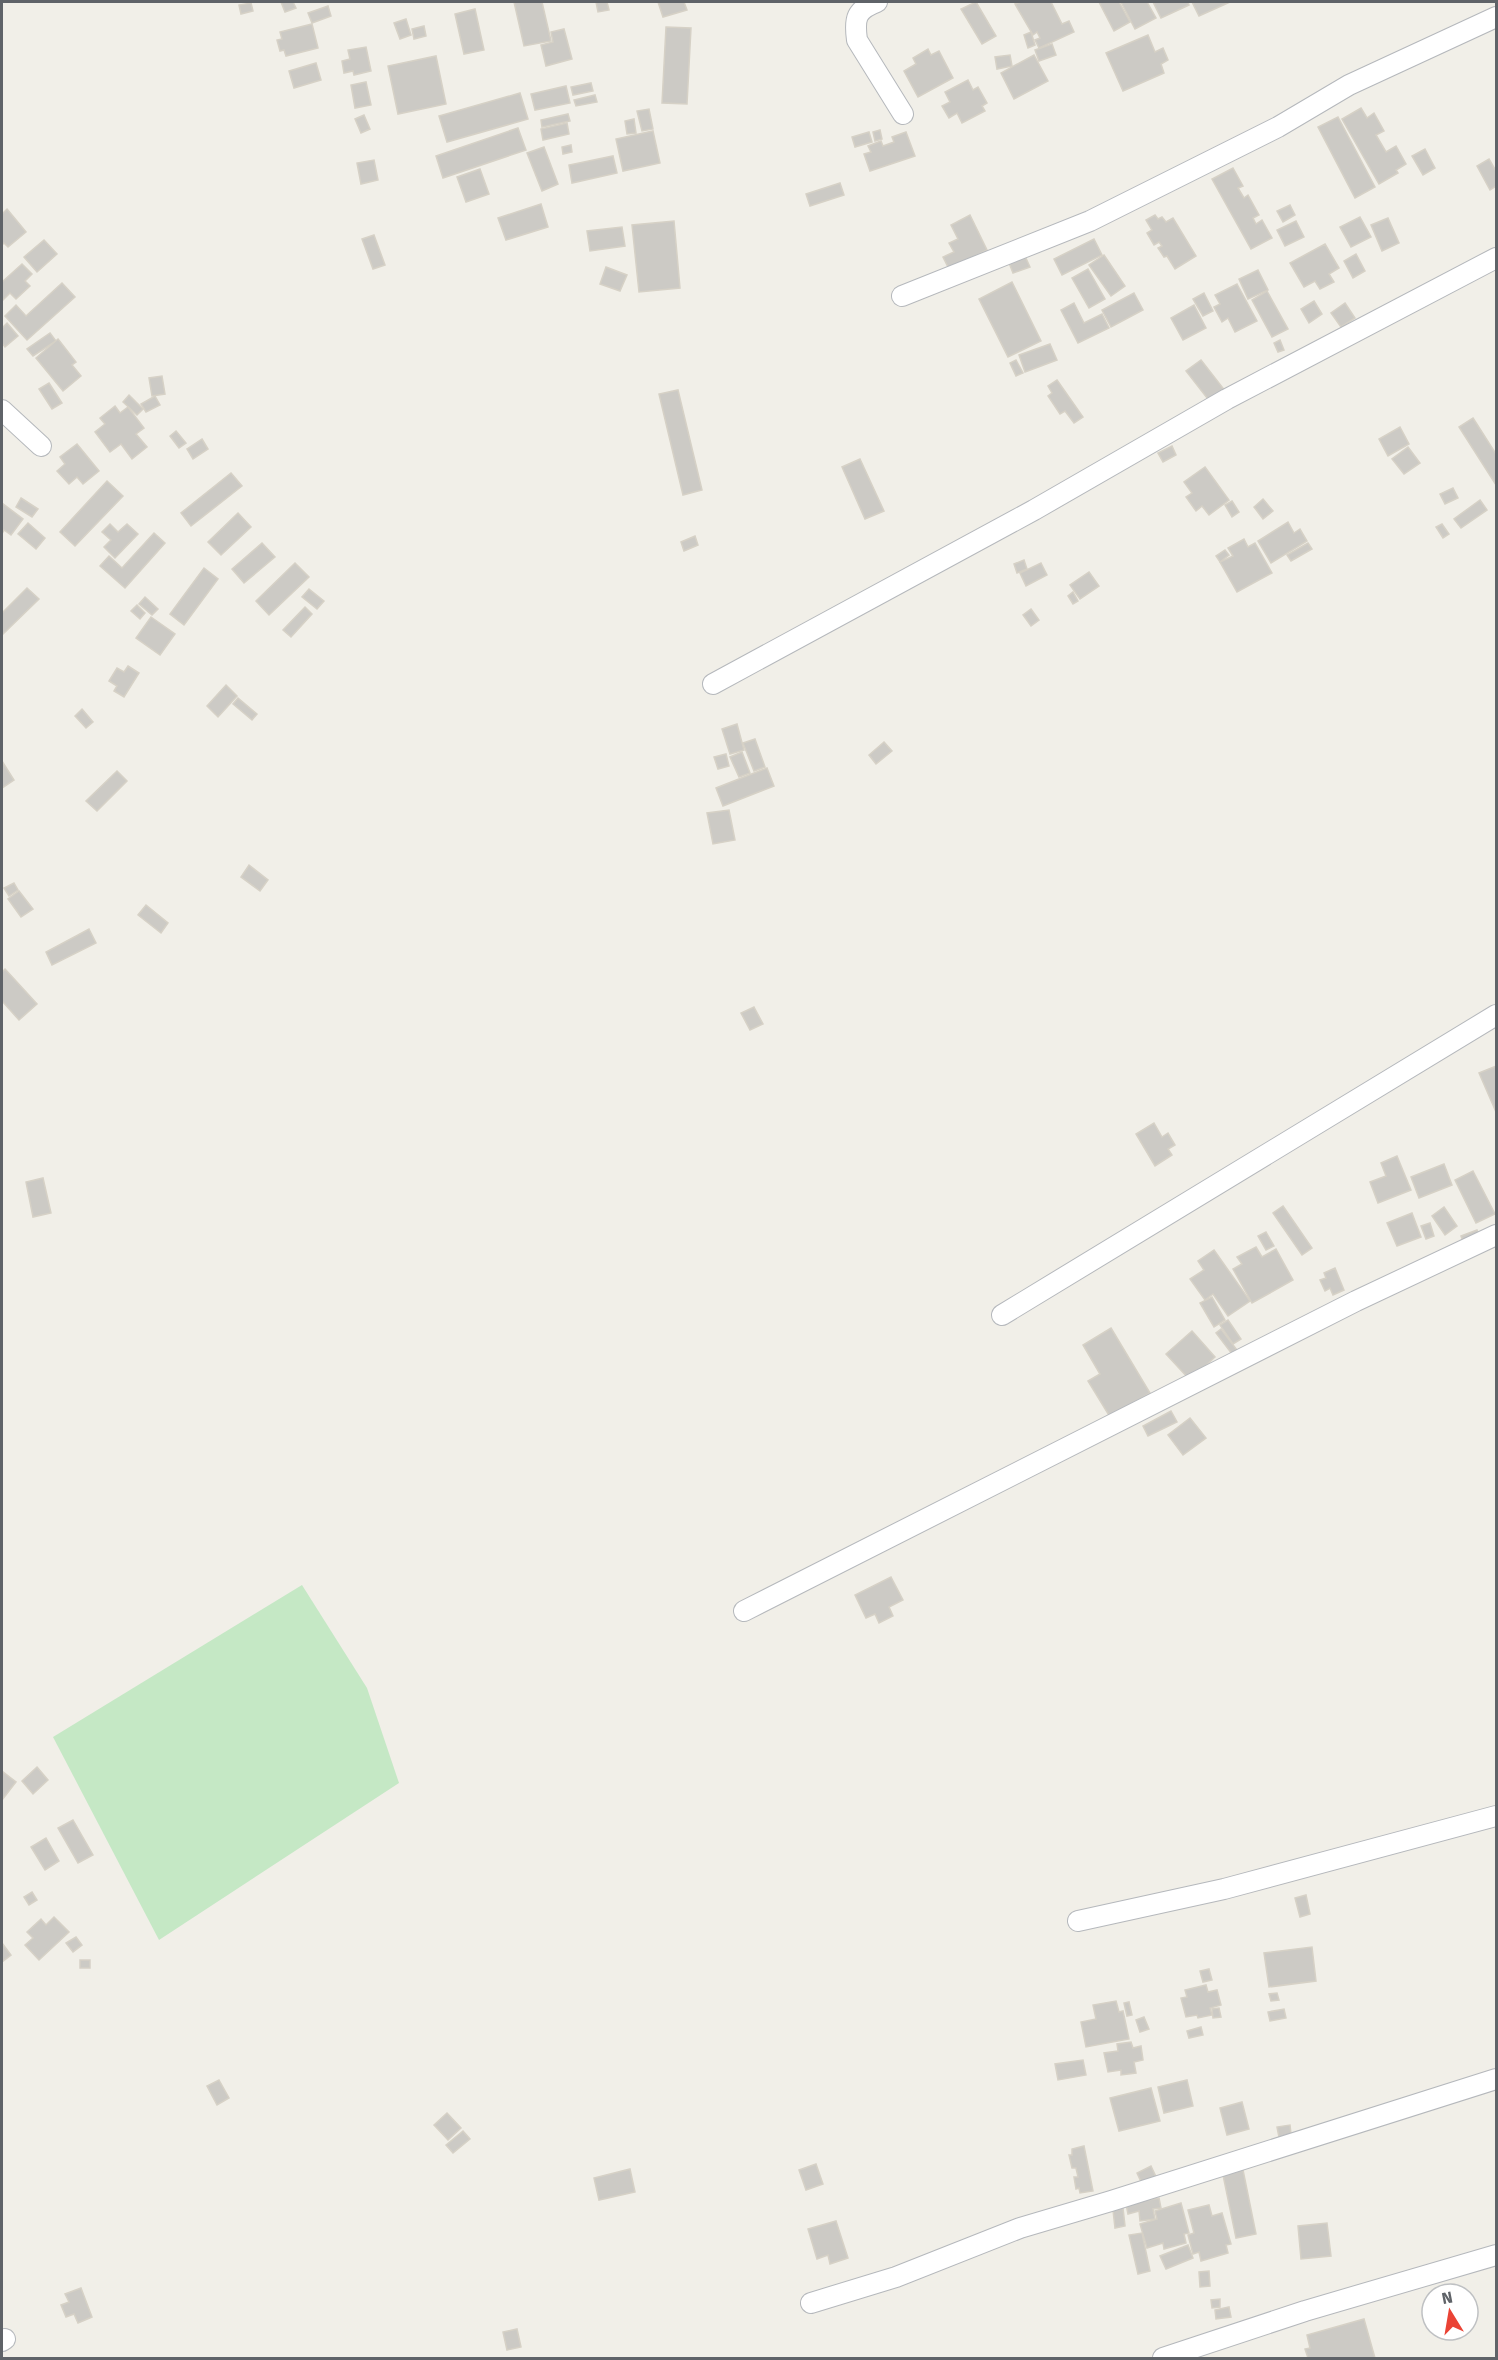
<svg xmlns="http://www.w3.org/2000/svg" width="1498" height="2360" font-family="'Fira Sans',sans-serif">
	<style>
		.green { fill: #c5e8c5 }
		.building { fill: #cccac5; stroke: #d6d1c6; stroke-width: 1.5 }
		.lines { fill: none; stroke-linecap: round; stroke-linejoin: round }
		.minor-casing { stroke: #b5b8bc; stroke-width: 22 }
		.minor { stroke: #fff; stroke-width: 20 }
	</style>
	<rect width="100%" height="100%" fill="#f1efe8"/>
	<!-- green -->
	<polygon class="green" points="302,1585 367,1688 399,1783 159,1940 53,1737"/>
	<!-- building -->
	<g class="building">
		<polygon points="281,2 293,2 296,8 285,12"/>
		<polygon points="514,2 542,2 551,41 524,46"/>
		<polygon points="596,2 607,2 609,10 598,12"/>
		<polygon points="658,2 684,2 687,10 663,17"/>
		<polygon points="976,2 996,36 982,44 961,9"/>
		<polygon points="1021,2 1051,2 1062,24 1069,21 1074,32 1039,48 1035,40 1040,38 1037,32 1033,35 1015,4"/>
		<polygon points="1099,2 1119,2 1130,22 1114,31"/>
		<polygon points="1121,2 1147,2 1156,18 1135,29"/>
		<polygon points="1153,2 1188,2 1189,5 1161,18"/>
		<polygon points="1192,2 1230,2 1199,16"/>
		<polygon points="251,3 253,11 241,14 239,5"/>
		<polygon points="328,6 331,16 312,23 308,13"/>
		<polygon points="475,9 484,50 464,54 455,14"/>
		<polygon points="406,19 411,35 400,39 394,23"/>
		<polygon points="312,24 318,48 286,56 284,50 280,51 277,40 282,39 280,32"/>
		<polygon points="424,26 426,36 414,39 412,29"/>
		<polygon points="666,27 691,28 687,104 662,103"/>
		<polygon points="564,29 572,59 546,66 541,45 553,42 551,32"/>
		<polygon points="1031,32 1035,45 1028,48 1024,35"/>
		<polygon points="1148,35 1155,52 1163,48 1168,60 1161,64 1164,73 1123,91 1106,53"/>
		<polygon points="1052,44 1056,55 1039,61 1035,50"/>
		<polygon points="366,47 371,71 354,75 353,71 344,73 342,61 350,59 348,50"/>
		<polygon points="928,49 931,55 939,51 953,78 918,97 904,71 916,64 913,58"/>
		<polygon points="1010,55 1012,66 997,69 995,57"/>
		<polygon points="1034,55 1048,81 1014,99 1001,73"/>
		<polygon points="436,56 446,104 398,114 388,66"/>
		<polygon points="316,63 321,80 294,88 289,71"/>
		<polygon points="968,80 973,90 978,87 987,103 982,106 985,111 962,123 957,113 949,118 942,106 950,102 945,92"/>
		<polygon points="366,82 371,105 355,108 351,85"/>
		<polygon points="591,83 593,91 573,95 571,87"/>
		<polygon points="566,86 570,103 535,110 531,94"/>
		<polygon points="520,93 528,119 447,142 439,116"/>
		<polygon points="595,95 597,102 576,106 574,100"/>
		<polygon points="1361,108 1367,118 1374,113 1384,131 1376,135 1386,152 1396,146 1406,164 1396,170 1398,173 1379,184 1342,119"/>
		<polygon points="649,109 653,129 642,131 637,111"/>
		<polygon points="568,114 570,121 542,127 541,120"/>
		<polygon points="364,115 370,129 361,133 355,119"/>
		<polygon points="1338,117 1375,187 1355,198 1318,127"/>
		<polygon points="634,119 636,133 627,134 625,121"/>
		<polygon points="567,123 569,134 543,140 541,129"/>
		<polygon points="518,128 526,150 443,178 436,156"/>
		<polygon points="880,130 882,139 875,141 873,132"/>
		<polygon points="653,131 660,163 623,171 616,139"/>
		<polygon points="869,132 872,142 855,147 852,137"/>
		<polygon points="906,132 915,156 870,171 864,154 871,152 868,146 881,141 883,146 894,142 892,137"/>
		<polygon points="571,145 572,152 563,154 562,147"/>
		<polygon points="544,147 558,184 542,191 527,153"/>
		<polygon points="1425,149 1435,168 1423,175 1412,156"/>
		<polygon points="613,156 617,173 572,183 569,165"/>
		<polygon points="1489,159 1496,171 1496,186 1490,190 1477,166"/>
		<polygon points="374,160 378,180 361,184 357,163"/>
		<polygon points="1233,168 1243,186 1238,188 1244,198 1248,195 1259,215 1253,218 1256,224 1262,220 1272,238 1251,249 1212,179"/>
		<polygon points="480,169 489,194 466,202 457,177"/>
		<polygon points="840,183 844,195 810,206 806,194"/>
		<polygon points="541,204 548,227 506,240 498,218"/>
		<polygon points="1290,205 1295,215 1283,222 1277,211"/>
		<polygon points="7,209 26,232 8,247 4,243 2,245 2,214"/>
		<polygon points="970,215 987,250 949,269 943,257 954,252 949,243 958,239 951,225"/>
		<polygon points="1155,215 1158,219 1162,217 1166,222 1173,218 1196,256 1175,269 1167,256 1164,257 1158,248 1162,246 1159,242 1154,245 1147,233 1152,230 1146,220"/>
		<polygon points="1360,217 1371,237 1351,247 1340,227"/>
		<polygon points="1388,218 1399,243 1382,251 1371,225"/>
		<polygon points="674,221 680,288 639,292 632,225"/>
		<polygon points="1296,221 1304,237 1285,246 1277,230"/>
		<polygon points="622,227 625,246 590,251 587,231"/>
		<polygon points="374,235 385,265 373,269 362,239"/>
		<polygon points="1094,239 1102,255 1062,275 1054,259"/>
		<polygon points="44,240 57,254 37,272 24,257"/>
		<polygon points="1325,244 1339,268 1329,274 1334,282 1320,289 1315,281 1304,287 1290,263"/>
		<polygon points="1356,254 1365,271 1353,278 1344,261"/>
		<polygon points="1104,255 1125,286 1111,296 1089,265"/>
		<polygon points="1025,256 1030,267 1013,273 1009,263"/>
		<polygon points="22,264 32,274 25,281 30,286 16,299 10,293 2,301 2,282"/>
		<polygon points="606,267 627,275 620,291 600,284"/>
		<polygon points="1088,269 1105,299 1089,308 1072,278"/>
		<polygon points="1258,270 1268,290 1248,299 1239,279"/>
		<polygon points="1012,282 1041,341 1008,357 979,299"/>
		<polygon points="62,283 75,297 27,340 5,316 16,305 26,316"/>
		<polygon points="1237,284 1257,321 1235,332 1228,318 1222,322 1214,307 1220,304 1215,295"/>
		<polygon points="1267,291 1288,329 1272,337 1252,300"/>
		<polygon points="1134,293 1143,310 1111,327 1102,310"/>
		<polygon points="1204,293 1213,311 1203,316 1193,299"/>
		<polygon points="1314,301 1322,314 1309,323 1301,309"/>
		<polygon points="1074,303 1084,323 1102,314 1109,328 1078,343 1061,310"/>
		<polygon points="1345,303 1355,318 1341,327 1331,313"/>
		<polygon points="1194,305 1206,328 1183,340 1171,318"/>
		<polygon points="7,323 18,336 5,347 2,343 2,328"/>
		<polygon points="50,333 56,341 33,356 27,349"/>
		<polygon points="58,339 76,362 72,365 81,376 63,391 36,358"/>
		<polygon points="1280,340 1284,350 1278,352 1274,343"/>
		<polygon points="1050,344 1057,360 1025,372 1019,355"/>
		<polygon points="1016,360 1023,373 1016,376 1010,363"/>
		<polygon points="1201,360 1226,392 1211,403 1186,371"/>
		<polygon points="162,376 165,394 152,396 149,378"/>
		<polygon points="1057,380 1083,417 1074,423 1065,411 1060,414 1048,396 1052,393 1048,386"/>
		<polygon points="49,383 62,403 52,409 39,389"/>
		<polygon points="678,390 702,490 683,495 659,394"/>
		<polygon points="129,395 143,409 137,415 123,402"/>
		<polygon points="155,396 160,405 146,412 141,404"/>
		<polygon points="115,406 120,413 128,407 144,428 136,434 147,447 132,459 121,444 110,452 95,432 105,424 100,418"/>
		<polygon points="1473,418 1496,454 1496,485 1459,427"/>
		<polygon points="1400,427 1409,444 1388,456 1379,439"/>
		<polygon points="176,431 186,443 179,448 170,436"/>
		<polygon points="202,439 208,449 193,459 187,449"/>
		<polygon points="77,444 99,471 83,484 77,477 69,484 57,471 65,464 60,457"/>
		<polygon points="1172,446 1176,455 1163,462 1158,453"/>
		<polygon points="1408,447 1420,463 1404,474 1392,459"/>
		<polygon points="860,459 884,511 865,519 842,467"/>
		<polygon points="1205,467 1229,500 1209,515 1202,506 1196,511 1186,497 1192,493 1184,482"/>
		<polygon points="231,473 242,486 191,526 181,513"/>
		<polygon points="107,481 123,496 75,546 60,532"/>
		<polygon points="1453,488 1458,498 1445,504 1440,494"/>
		<polygon points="21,498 38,509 32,517 16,507"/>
		<polygon points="1263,499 1273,511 1263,519 1254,507"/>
		<polygon points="1480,500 1487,510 1461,528 1454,519"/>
		<polygon points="1232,501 1239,512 1232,517 1225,505"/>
		<polygon points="2,503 23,519 11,535 4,530 2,534"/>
		<polygon points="238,513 251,527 221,555 208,542"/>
		<polygon points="1288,522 1294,533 1300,529 1307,541 1271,563 1258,541"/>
		<polygon points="28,523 45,538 36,549 18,534"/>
		<polygon points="110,524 118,532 127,524 138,534 115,558 104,547 111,540 102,532"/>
		<polygon points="1442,524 1449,534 1443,538 1436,527"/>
		<polygon points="154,533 165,543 125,588 100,566 109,556 122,568"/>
		<polygon points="695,536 698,545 684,551 681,542"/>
		<polygon points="1244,539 1248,547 1255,543 1272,573 1237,592 1220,562 1233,556 1228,548"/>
		<polygon points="262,543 275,557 244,583 232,569"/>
		<polygon points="1308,543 1312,549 1291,561 1287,555"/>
		<polygon points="1225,550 1229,555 1220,562 1216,556"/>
		<polygon points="1024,560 1027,569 1017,573 1014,564"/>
		<polygon points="295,563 309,577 269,615 256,601"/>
		<polygon points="1041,563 1047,575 1026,586 1020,573"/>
		<polygon points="204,568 218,579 184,625 170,614"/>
		<polygon points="1089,572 1099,586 1080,599 1070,585"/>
		<polygon points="27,588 39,599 2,635 2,613"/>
		<polygon points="309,589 324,601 317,609 302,597"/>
		<polygon points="1073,592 1078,601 1073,604 1068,596"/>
		<polygon points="145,597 158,609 152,615 139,604"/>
		<polygon points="137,605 145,613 140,619 131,611"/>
		<polygon points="305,607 312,614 291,637 283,630"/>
		<polygon points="1031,609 1039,620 1031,626 1023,615"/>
		<polygon points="151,617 175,634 160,655 136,638"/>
		<polygon points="128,666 139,673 124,697 114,691 117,686 109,681 117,668 124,672"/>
		<polygon points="226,685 237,696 218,717 207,706"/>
		<polygon points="238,698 257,714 252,720 233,704"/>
		<polygon points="82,709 93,722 86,728 75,716"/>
		<polygon points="737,724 744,750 730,754 722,729"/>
		<polygon points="755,739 765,767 754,771 743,743"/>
		<polygon points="884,742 892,751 876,764 869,755"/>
		<polygon points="742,752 750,773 739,777 730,757"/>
		<polygon points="726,754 729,766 718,769 714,757"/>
		<polygon points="2,761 14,780 2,788"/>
		<polygon points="767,768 774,786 723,806 716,788"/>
		<polygon points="117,771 127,781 97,811 86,801"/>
		<polygon points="729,810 735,840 713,844 707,813"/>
		<polygon points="249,865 268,880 260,891 241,877"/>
		<polygon points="14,883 18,890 9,896 4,888"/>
		<polygon points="19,891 33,909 21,917 8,899"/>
		<polygon points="146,905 168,923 161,933 138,915"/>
		<polygon points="89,929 96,943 52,965 46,952"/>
		<polygon points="5,969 37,1004 19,1020 2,1001 2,972"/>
		<polygon points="754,1007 763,1024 750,1030 741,1013"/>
		<polygon points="1496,1066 1496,1112 1479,1073"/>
		<polygon points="1154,1123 1162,1137 1168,1133 1175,1145 1168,1149 1172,1155 1155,1166 1136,1134"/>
		<polygon points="1397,1156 1411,1190 1378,1203 1370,1182 1386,1176 1381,1163"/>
		<polygon points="1444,1164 1452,1185 1419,1198 1411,1177"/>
		<polygon points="1473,1171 1495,1214 1476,1223 1455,1180"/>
		<polygon points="43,1178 51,1213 33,1217 26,1182"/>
		<polygon points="1283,1206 1312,1248 1302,1255 1273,1213"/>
		<polygon points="1444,1207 1457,1226 1445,1235 1432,1216"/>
		<polygon points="1412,1213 1421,1237 1397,1246 1387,1223"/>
		<polygon points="1430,1223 1434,1236 1426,1239 1421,1226"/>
		<polygon points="1477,1230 1481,1241 1465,1247 1461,1236"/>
		<polygon points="1266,1232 1274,1246 1266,1250 1258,1236"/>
		<polygon points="1256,1247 1262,1257 1276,1249 1293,1280 1252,1303 1233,1269 1242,1264 1237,1257"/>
		<polygon points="1214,1250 1250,1301 1228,1316 1213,1294 1205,1300 1190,1279 1204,1270 1198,1261"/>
		<polygon points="1335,1268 1344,1290 1333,1295 1330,1288 1325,1291 1320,1280 1326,1278 1324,1273"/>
		<polygon points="1212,1297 1225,1320 1214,1327 1200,1303"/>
		<polygon points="1228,1320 1241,1339 1233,1344 1220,1325"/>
		<polygon points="1111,1328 1150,1393 1110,1417 1088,1381 1100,1374 1083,1345"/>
		<polygon points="1221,1329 1237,1350 1232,1354 1216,1333"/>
		<polygon points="1192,1331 1215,1357 1190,1380 1166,1354"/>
		<polygon points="1171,1411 1177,1422 1148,1436 1143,1426"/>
		<polygon points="1190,1418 1206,1438 1183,1455 1168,1435"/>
		<polygon points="891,1577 903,1600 889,1607 893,1616 879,1623 875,1614 866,1618 855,1595"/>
		<polygon points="37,1767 48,1780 33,1794 22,1781"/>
		<polygon points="2,1771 16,1782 2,1800"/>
		<polygon points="73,1820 93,1855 78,1863 58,1828"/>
		<polygon points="46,1838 59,1861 45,1870 31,1847"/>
		<polygon points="32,1892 37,1900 29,1905 24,1897"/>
		<polygon points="1306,1895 1310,1914 1300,1917 1295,1898"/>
		<polygon points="54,1917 69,1932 39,1960 25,1945 33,1938 27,1932 41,1919 46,1925"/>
		<polygon points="76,1937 82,1945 73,1952 66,1943"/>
		<polygon points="2,1943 11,1955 2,1962"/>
		<polygon points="1312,1947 1316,1981 1269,1987 1264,1953"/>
		<rect x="80" y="1960" width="10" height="8"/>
		<polygon points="1209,1969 1212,1980 1203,1982 1200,1971"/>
		<polygon points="1206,1985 1208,1992 1217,1990 1221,2005 1210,2008 1212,2015 1198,2018 1197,2015 1186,2017 1181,1998 1187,1997 1185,1990"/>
		<polygon points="1277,1993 1279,2000 1271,2001 1269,1994"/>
		<polygon points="1116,2001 1119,2012 1123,2011 1129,2039 1086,2047 1081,2022 1096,2019 1093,2005"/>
		<polygon points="1129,2002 1132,2015 1127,2016 1124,2003"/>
		<polygon points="1219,2008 1221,2017 1213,2018 1212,2009"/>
		<polygon points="1284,2009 1286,2018 1270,2021 1268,2012"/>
		<polygon points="1144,2017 1149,2029 1140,2032 1136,2020"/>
		<polygon points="1201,2027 1203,2035 1189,2038 1187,2031"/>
		<polygon points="1131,2042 1133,2048 1141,2046 1143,2060 1134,2062 1136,2073 1121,2075 1121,2070 1108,2072 1104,2053 1118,2051 1117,2044"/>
		<polygon points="1083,2060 1086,2075 1058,2080 1055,2064"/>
		<polygon points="219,2080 229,2098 217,2105 207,2086"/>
		<polygon points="1187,2080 1193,2106 1164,2113 1158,2087"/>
		<polygon points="1151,2088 1160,2121 1119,2131 1110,2098"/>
		<polygon points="1242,2102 1249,2129 1227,2135 1220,2108"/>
		<polygon points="447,2113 461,2128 448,2140 434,2125"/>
		<polygon points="1290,2125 1291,2134 1279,2137 1277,2127"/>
		<polygon points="463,2131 470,2139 453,2153 446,2145"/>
		<polygon points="1084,2146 1093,2191 1080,2193 1079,2188 1076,2189 1074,2177 1078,2177 1076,2168 1072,2168 1069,2155 1072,2155 1072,2149"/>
		<polygon points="816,2164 823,2184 806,2190 799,2170"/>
		<polygon points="1151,2166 1158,2181 1144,2188 1137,2173"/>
		<polygon points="630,2169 635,2192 599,2200 594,2178"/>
		<polygon points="1243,2170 1256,2234 1236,2238 1223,2175"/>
		<polygon points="1159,2198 1161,2208 1153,2209 1155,2219 1140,2221 1139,2211 1128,2214 1126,2204"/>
		<polygon points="1181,2203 1189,2233 1184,2234 1186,2243 1164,2249 1163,2243 1147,2248 1140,2224 1157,2219 1155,2211"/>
		<polygon points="1209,2205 1212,2216 1222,2213 1231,2244 1226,2245 1228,2253 1201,2261 1199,2252 1193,2254 1188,2235 1194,2233 1188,2210"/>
		<polygon points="1123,2208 1125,2226 1115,2228 1113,2210"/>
		<polygon points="836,2221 848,2258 830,2264 828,2255 817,2259 808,2229"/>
		<polygon points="1327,2223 1331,2256 1301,2259 1298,2226"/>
		<polygon points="1142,2233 1150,2271 1138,2274 1129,2235"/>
		<polygon points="1188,2245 1193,2258 1166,2269 1160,2256"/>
		<polygon points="1209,2271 1210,2286 1200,2287 1199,2272"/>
		<polygon points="81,2288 92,2317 78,2323 74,2314 66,2317 61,2305 69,2302 65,2294"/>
		<polygon points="1220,2299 1220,2307 1212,2308 1211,2300"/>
		<polygon points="1229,2307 1231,2317 1216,2319 1215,2310"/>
		<polygon points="1364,2319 1375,2358 1308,2358 1305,2349 1310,2348 1307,2335"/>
		<polygon points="517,2329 521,2347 507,2350 503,2332"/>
	</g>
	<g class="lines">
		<defs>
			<g id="minor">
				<path d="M877,2c-21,8 -23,16 -20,38l46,74"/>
				<polyline points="902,296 1090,221 1278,127 1349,85 1496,17"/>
				<polyline points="2,410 41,446"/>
				<polyline points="713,684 1034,510 1227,399 1496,258"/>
				<polyline points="1002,1315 1496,1015"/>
				<polyline points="744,1611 1356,1301 1496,1235"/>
				<polyline points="1078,1921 1224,1889 1496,1816"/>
				<polyline points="811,2303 896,2277 1020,2228 1111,2201 1496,2079"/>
				<polyline points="2,2341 5,2339"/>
				<polyline points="1163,2358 1305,2311 1496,2255"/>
			</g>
		</defs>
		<!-- minor casing -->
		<use href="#minor" class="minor-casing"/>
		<!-- minor -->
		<use href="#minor" class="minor"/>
	</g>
	<!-- border -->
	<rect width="1498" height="2360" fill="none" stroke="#5f6368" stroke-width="6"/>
	<!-- north arrow -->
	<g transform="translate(1450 2312) rotate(349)"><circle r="28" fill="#ffffff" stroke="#bfc1c3" stroke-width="1.5"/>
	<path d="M0-4.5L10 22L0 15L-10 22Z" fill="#ea4335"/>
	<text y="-9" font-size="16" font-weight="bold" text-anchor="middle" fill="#5f6368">N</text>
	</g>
</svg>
